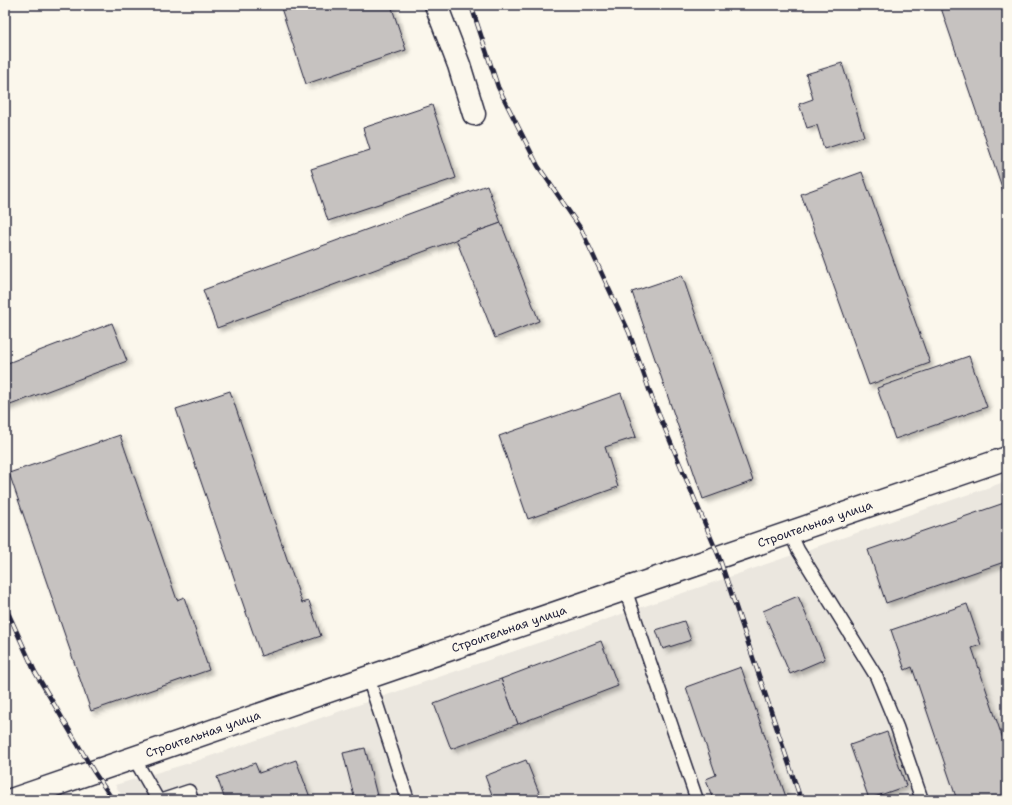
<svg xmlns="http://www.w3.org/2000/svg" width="1012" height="805" font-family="'Shantell Sans',sans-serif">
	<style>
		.built { fill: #ebe7df }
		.building { fill: #c6c2c0; stroke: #22223b; filter: url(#shadow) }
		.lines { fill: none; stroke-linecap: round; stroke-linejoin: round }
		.service-casing { stroke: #22223b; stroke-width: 15 }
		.minor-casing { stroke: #22223b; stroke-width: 25 }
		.service { stroke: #fbf7ec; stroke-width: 12 }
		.minor { stroke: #fbf7ec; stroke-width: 22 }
		.rail-casing { stroke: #22223b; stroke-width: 4.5 }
		.rail { stroke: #fbf7ec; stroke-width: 3; stroke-dasharray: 9; stroke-linecap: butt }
		.labels { text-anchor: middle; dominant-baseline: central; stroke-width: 3.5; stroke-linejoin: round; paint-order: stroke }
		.street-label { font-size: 12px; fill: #22223b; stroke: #fbf7ec }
	</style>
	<defs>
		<filter id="shadow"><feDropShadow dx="3.5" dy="3.5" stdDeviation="2" flood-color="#0004"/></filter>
	</defs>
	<rect width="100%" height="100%" fill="#fbf7ec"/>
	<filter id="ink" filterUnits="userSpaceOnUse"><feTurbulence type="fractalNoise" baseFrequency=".025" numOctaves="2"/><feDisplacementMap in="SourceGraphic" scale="8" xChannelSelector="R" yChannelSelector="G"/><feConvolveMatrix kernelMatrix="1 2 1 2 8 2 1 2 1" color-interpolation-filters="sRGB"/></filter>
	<g filter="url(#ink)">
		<!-- built -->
		<polygon class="built" points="1007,481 1007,800 125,800 115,785 196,761"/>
		<!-- building -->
		<g class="building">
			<polygon points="280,5 391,5 406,50 306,84"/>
			<polygon points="940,5 1007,5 1007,202"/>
			<polygon points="842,63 864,136 824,149 817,125 807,128 799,104 813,99 806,74"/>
			<polygon points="432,105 456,178 328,221 311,169 370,150 363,128"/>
			<polygon points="862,172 930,363 869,385 801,194"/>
			<polygon points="487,185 501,223 217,328 203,290"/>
			<polygon points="501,223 539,321 495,338 456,239"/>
			<polygon points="682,275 753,481 703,499 632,292"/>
			<polygon points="112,323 127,361 5,407 5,364"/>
			<polygon points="969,356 987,407 895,439 877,388"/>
			<polygon points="230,391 302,603 309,601 321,636 261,656 176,409"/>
			<polygon points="621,393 636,437 605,447 618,487 528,519 499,436"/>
			<polygon points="120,435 177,600 184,597 209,670 91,711 9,473"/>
			<polygon points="1007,502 1007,561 886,603 868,550"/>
			<polygon points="798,596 825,659 790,674 763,611"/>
			<polygon points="967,604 981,645 972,648 1007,751 1007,800 957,800 912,667 905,670 891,630"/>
			<polygon points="684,621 691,640 663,649 656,630"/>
			<polygon points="601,641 618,686 518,724 501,679"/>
			<polygon points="741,667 787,800 713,800 706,779 716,775 686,687"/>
			<polygon points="501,679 518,724 451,749 434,704"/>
			<polygon points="887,732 906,786 869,799 850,745"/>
			<polygon points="365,748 378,800 355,800 343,753"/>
			<polygon points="296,760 311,800 225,800 217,777 255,763 259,773"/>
			<polygon points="526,760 542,800 494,800 485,776"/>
		</g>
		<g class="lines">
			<defs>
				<g id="service">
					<polyline points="790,532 798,550 876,676 897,727 922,800"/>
					<polyline points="625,589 697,800"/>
					<polyline points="368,677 408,800"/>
					<polyline points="134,758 158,800"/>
					<polyline points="162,800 189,791 192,800"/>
				</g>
				<g id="minor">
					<polyline points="436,5 459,65 474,114"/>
					<polyline points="11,800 1007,458"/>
				</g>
			</defs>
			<!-- service casing -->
			<use href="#service" class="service-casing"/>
			<!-- minor casing -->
			<use href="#minor" class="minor-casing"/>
			<!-- service -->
			<use href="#service" class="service"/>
			<!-- minor -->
			<use href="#minor" class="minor"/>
			<defs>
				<g id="rail">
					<polyline points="471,5 498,87 538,166 581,229 629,332 652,398 719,557 801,800"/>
					<polyline points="5,606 35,672 94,772 113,800"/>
				</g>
			</defs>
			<!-- rail casing -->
			<use href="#rail" class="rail-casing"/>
			<!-- rail -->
			<use href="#rail" class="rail"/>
		</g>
	</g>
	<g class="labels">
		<!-- street labels -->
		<g class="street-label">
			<text transform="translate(815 524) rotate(-19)">Строительная улица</text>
			<text transform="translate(509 629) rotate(-19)">Строительная улица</text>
			<text transform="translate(203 734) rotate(-19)">Строительная улица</text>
		</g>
	</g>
	<!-- margin -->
	<rect width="1012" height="805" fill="none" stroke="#fbf7ec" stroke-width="20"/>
	<rect x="10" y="10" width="992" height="785" fill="none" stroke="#22223b" stroke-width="1.5" filter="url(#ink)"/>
</svg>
